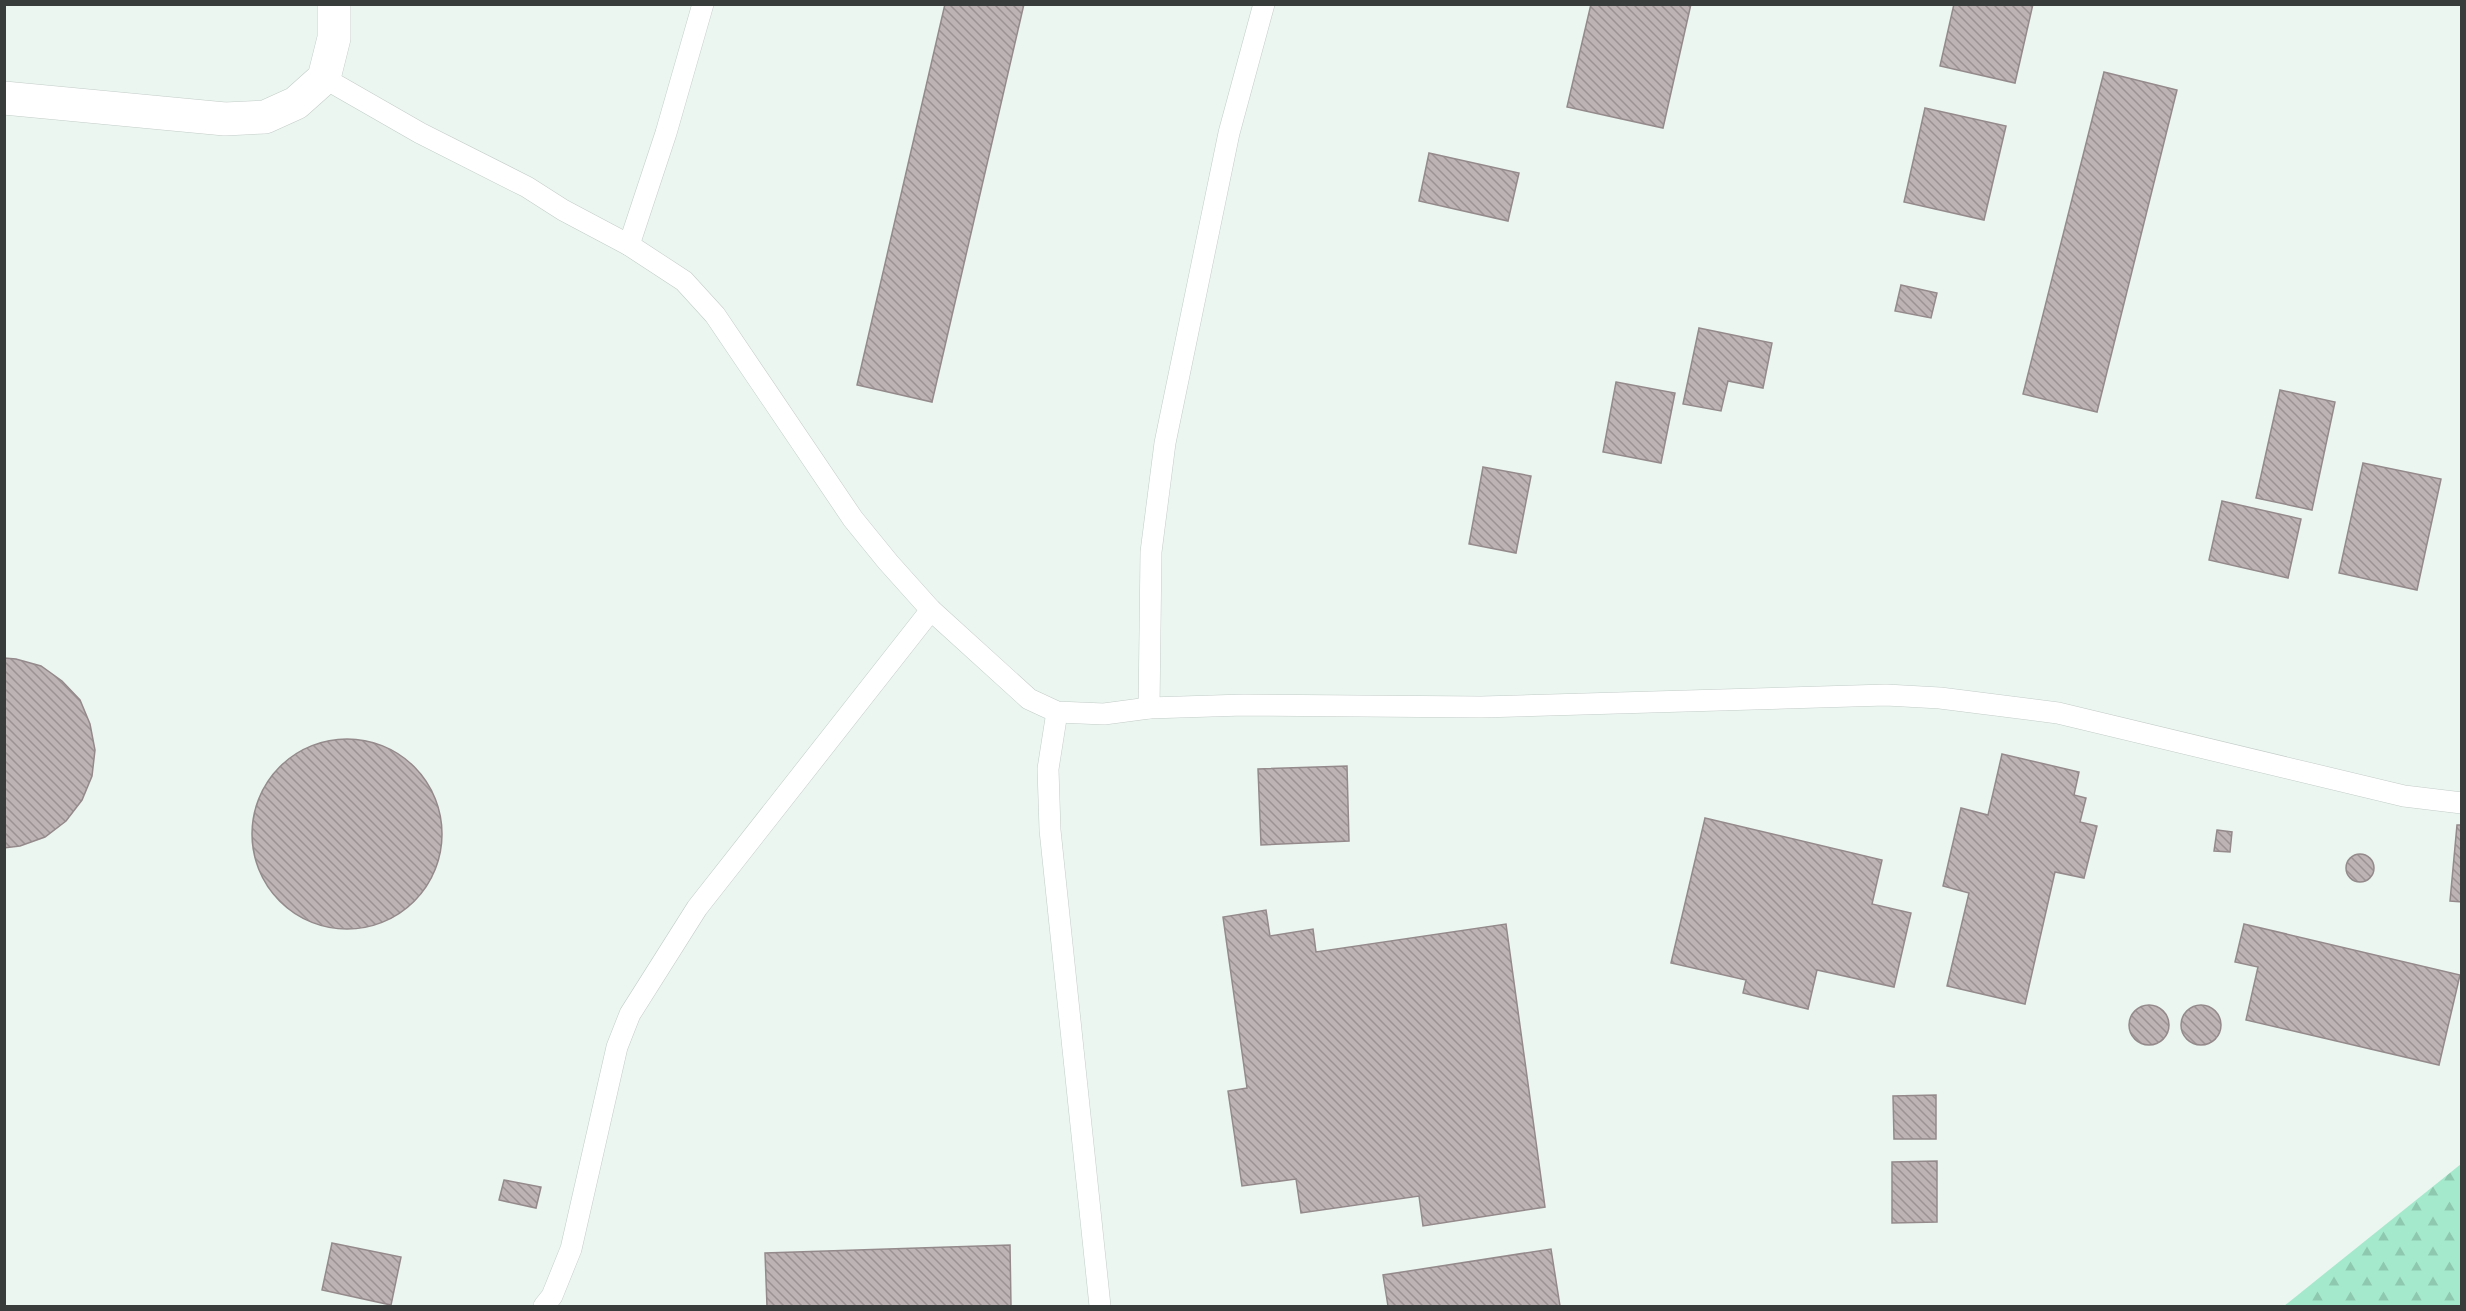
<svg xmlns="http://www.w3.org/2000/svg" width="2466" height="1311" font-family="'Nunito Sans',sans-serif">
	<style>
		.forest { fill: url(#forest-firs) }
		.building { fill: url(#building-back-hatch); stroke: #948a8c; stroke-width: 1.5 }
		.lines { fill: none; stroke-linecap: round; stroke-linejoin: round }
		.service-casing { stroke: #c3cdc8; stroke-width: 22 }
		.tertiary-casing { stroke: #c3cdc8; stroke-width: 34 }
		.service { stroke: #fff; stroke-width: 21 }
		.tertiary { stroke: #fff; stroke-width: 33 }
	</style>
	<defs>
		<pattern id="forest-firs" width="22" height="20" patternUnits="userSpaceOnUse" patternTransform="scale(1.5)"><rect width="22" height="20" fill="#a4e9cb"/><path d="M5 1l3.5 6h-7zM16 11l3.5 6h-7z" fill="#8ec9af"/></pattern>
		<pattern id="building-back-hatch" width="6" height="6" patternUnits="userSpaceOnUse" patternTransform="scale(1.5)"><rect width="6" height="6" fill="#bdb2b4"/><path d="M-1 5l2 2M0 0l6 6M5-1l2 2" fill="none" stroke="#9b9293"/></pattern>
	</defs>
	<rect width="100%" height="100%" fill="#ecf6f1"/>
	<!-- forest -->
	<polygon class="forest" points="2461,1164 2461,1306 2284,1306"/>
	<!-- building -->
	<g class="building">
		<polygon points="945,4 1024,4 932,402 857,385"/>
		<polygon points="1591,4 1691,4 1663,128 1567,107"/>
		<polygon points="1954,4 2033,4 2015,83 1940,66"/>
		<polygon points="2104,72 2177,90 2097,412 2023,394"/>
		<polygon points="1925,108 2006,126 1984,220 1904,202"/>
		<polygon points="1429,153 1519,173 1508,221 1419,201"/>
		<polygon points="1901,285 1937,293 1931,318 1895,311"/>
		<polygon points="1699,328 1772,343 1763,388 1728,381 1721,411 1683,404"/>
		<polygon points="1616,382 1675,393 1661,463 1603,452"/>
		<polygon points="2280,390 2335,402 2312,510 2256,498"/>
		<polygon points="2363,463 2441,479 2417,590 2339,573"/>
		<polygon points="1483,467 1531,476 1516,553 1469,544"/>
		<polygon points="2222,501 2301,519 2288,578 2209,560"/>
		<polygon points="4,658 16,659 41,666 62,681 80,700 90,724 95,750 92,776 82,800 66,821 45,837 20,846 4,848"/>
		<circle cx="347" cy="834" r="95"/>
		<polygon points="2002,754 2079,772 2074,795 2086,798 2080,822 2097,826 2084,878 2055,872 2025,1004 1947,986 1969,893 1943,886 1961,808 1988,815"/>
		<polygon points="1347,766 1349,841 1261,845 1258,769"/>
		<polygon points="1705,818 1882,860 1872,904 1911,913 1894,987 1817,970 1808,1009 1743,993 1746,980 1671,963"/>
		<polygon points="2457,825 2462,825 2462,902 2450,901"/>
		<polygon points="2217,830 2232,832 2230,852 2214,851"/>
		<circle cx="2360" cy="868" r="14"/>
		<polygon points="1266,910 1270,936 1313,929 1316,952 1506,924 1545,1207 1423,1226 1419,1196 1301,1213 1296,1179 1242,1186 1228,1091 1247,1088 1223,917"/>
		<polygon points="2244,924 2460,975 2439,1065 2246,1020 2258,967 2235,962"/>
		<circle cx="2149" cy="1025" r="20"/>
		<circle cx="2201" cy="1025" r="20"/>
		<polygon points="1936,1095 1936,1139 1894,1139 1893,1096"/>
		<polygon points="1937,1161 1937,1222 1892,1223 1892,1162"/>
		<polygon points="504,1180 541,1187 536,1208 499,1200"/>
		<polygon points="332,1243 401,1257 391,1305 322,1290"/>
		<polygon points="1010,1245 1011,1306 767,1306 765,1253"/>
		<polygon points="1551,1249 1560,1306 1388,1306 1383,1275"/>
	</g>
	<g class="lines">
		<defs>
			<g id="service">
				<polyline points="324,78 420,133 527,187 563,210 629,245 684,281 715,315 853,519 888,562 931,610 1029,699 1057,712 1104,714 1149,708 1244,705 1481,707 1886,695 1940,698 2058,713 2404,796 2462,803"/>
				<polyline points="629,245 666,133 703,4"/>
				<polyline points="1149,708 1151,552 1165,443 1229,133 1264,4"/>
				<polyline points="1057,712 1048,769 1050,830 1100,1306"/>
				<polyline points="544,1306 552,1296 571,1249 617,1047 630,1014 697,908 931,610"/>
			</g>
			<polyline id="tertiary" points="4,98 225,119 265,117 296,103 324,78 334,38 334,4"/>
		</defs>
		<!-- service casing -->
		<use href="#service" class="service-casing"/>
		<!-- tertiary casing -->
		<use href="#tertiary" class="tertiary-casing"/>
		<!-- service -->
		<use href="#service" class="service"/>
		<!-- tertiary -->
		<use href="#tertiary" class="tertiary"/>
	</g>
	<!-- border -->
	<rect width="2466" height="1311" fill="none" stroke="#383c3a" stroke-width="12"/>
</svg>
